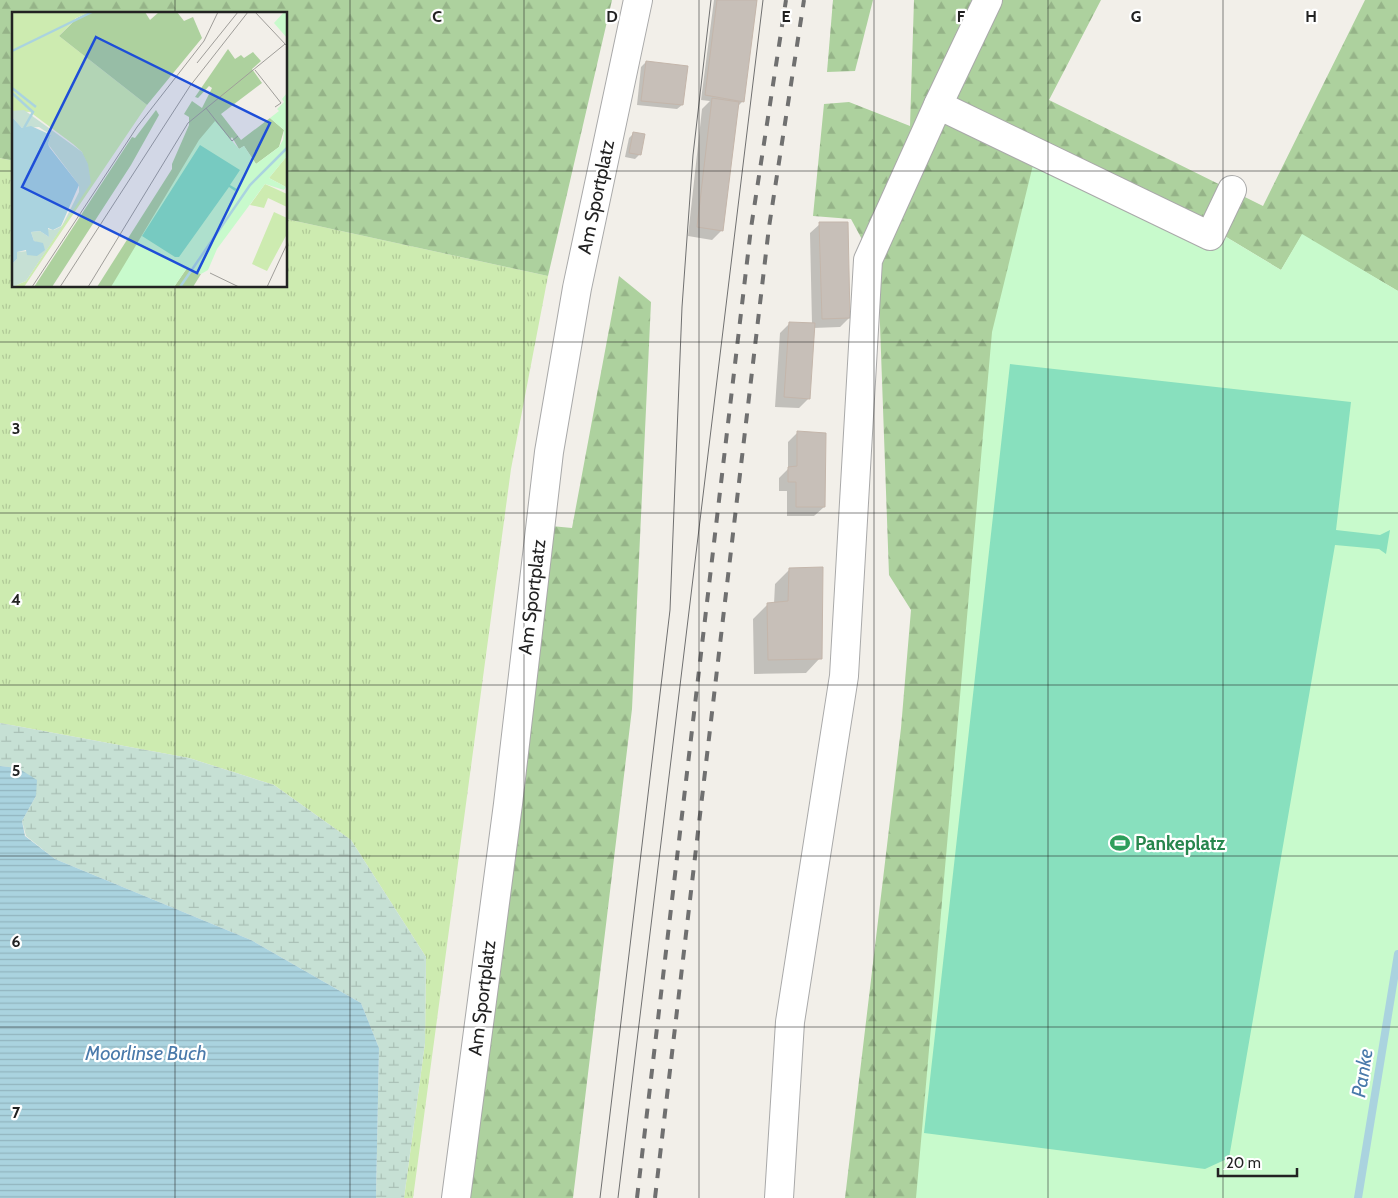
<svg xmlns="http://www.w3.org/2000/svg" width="1398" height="1198" font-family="Cabin,sans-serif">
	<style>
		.grass { fill: url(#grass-tufts) }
		.forest { fill: url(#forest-firs) }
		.wetland { fill: url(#wetland-marsh) }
		.park { fill: #c8facc }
		.pitch { fill: #88e0be }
		.water { fill: url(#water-rules) }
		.shadow { fill: #0003 }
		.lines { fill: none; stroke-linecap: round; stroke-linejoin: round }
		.stream { stroke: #aad3df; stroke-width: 8 }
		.building { fill: #c7bfb8; stroke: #c4b6ab }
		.minor-casing { stroke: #a9a9a9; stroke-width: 30 }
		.minor { stroke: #fff; stroke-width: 28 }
		.tram { stroke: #707070; stroke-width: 1 }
		.rail { stroke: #707070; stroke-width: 4; stroke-dasharray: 10 10; stroke-linecap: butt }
		.grid { fill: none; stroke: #222; stroke-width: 1; stroke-opacity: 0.55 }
		.labels { text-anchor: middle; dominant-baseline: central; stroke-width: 4.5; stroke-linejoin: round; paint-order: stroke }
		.street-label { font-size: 19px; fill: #222; stroke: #fff }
		.leisure-label { font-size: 19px; font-weight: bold; fill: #27864d; stroke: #fff; text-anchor: start }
		.water-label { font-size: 20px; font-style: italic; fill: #4a7aab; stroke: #fff }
		.inset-river { fill: none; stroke: #aad3df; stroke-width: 2.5 }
		.inset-road { fill: none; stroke: #9f9d99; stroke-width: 1 }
		.view { fill: #1d4ed8; fill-opacity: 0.15; stroke: #1d4ed8; stroke-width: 2.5 }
		.inset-edge { fill: none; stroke: #222; stroke-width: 2.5 }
		.grid-label { font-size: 16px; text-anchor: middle; font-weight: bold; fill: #222; stroke: #fff; stroke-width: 4.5; stroke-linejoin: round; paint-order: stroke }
	</style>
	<defs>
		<pattern id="grass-tufts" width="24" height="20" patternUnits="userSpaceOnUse" patternTransform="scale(1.25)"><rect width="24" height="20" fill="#cdebb0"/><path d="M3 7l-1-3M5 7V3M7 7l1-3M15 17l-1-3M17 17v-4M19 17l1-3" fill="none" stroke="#b0c997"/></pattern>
		<pattern id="forest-firs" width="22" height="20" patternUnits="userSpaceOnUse" patternTransform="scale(1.25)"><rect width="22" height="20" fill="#add19e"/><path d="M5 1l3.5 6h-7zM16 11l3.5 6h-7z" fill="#95b388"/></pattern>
		<pattern id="wetland-marsh" width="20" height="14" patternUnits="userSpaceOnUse" patternTransform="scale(1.25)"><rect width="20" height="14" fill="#c6e0d4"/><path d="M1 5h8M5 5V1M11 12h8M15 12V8" fill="none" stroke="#aac0b6"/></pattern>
		<pattern id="water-rules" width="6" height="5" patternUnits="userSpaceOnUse" patternTransform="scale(1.25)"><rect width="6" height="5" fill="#aad3df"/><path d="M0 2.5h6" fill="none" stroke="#92b5bf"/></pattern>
	</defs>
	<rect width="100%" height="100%" fill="#f2efe9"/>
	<!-- grass -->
	<polygon class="grass" points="0,158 14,161 14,286 286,286 286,219 548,276 511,469 413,1198 404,1198 425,1043 426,957 351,840 274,785 189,758 0,723"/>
	<!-- forest -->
	<g class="forest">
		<polygon points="0,0 612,0 548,276 286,219 286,14 14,14 14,161 0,158"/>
		<polygon points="833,0 873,0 855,71 827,72"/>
		<polygon points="914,0 1101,0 1049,100 1263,206 1365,0 1398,0 1398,291 1302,235 1281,270 1193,217 967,1198 845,1198 901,728 911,610 889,575 878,269 851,219 813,216 824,104 849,102 910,126"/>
		<polygon points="619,276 651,302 632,709 573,1198 466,1198 551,526 572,528"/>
	</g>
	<!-- wetland -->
	<polygon class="wetland" points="0,723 189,758 274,785 351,840 426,957 425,1043 404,1198 376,1198 379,1048 361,1003 251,940 55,859 26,836 22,821 36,796 18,768 0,766"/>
	<!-- park -->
	<polygon class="park" points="1034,161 1193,217 1281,270 1302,234 1398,291 1398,1198 916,1198 992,332"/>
	<!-- pitch -->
	<polygon class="pitch" points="1010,364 1351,402 1336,530 1380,535 1390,530 1386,554 1379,549 1335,545 1229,1158 1205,1169 924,1133"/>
	<!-- water -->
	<polygon class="water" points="0,766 18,768 37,780 36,796 22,821 25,836 55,859 251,940 361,1003 379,1048 376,1198 0,1198"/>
	<!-- shadow -->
	<g class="shadow">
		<polygon points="714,0 757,0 742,102 738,106 722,230 712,240 688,236 702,109 710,101 701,100"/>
		<polygon points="646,62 686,67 682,105 677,109 637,105 641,67"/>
		<polygon points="633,134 640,154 635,159 625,157 629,138"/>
		<polygon points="820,224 849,318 840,327 813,328 809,398 799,408 775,407 780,333 790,323 812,324 810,233"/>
		<polygon points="798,432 824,507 814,516 787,516 787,491 779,491 779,478 788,469 788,442"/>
		<polygon points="790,569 820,658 806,673 754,674 753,619 768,604 774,604 775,584"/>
	</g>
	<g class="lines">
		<!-- stream -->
		<polyline class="stream" points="1358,1198 1398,954"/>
	</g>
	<!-- building -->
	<g class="building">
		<polygon points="717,0 757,0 744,102 705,95"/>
		<polygon points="646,61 688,66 683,105 641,101"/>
		<polygon points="712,98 739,102 723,231 697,227"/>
		<polygon points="633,132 645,134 641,155 629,153"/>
		<polygon points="819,222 848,222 850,318 822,319"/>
		<polygon points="789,322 815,323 810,399 784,397"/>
		<polygon points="797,431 826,433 825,507 796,507 796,482 788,482 788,467 797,466"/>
		<polygon points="823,567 822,659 768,660 767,603 788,601 789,568"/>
	</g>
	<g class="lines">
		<defs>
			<g id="minor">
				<polyline points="938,105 1210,236 1232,190"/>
				<polyline points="456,1198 508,804 549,452 577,288 638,0"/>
				<polyline points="779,1198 790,1022 844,676 868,260 938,105 988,0"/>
			</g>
		</defs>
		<!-- minor casing -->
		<use href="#minor" class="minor-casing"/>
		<!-- minor -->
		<use href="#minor" class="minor"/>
		<!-- tram -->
		<g class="tram">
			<polyline points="600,1198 670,610 682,307 693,155 711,0"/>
			<polyline points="618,1198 763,0"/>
		</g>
		<!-- rail -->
		<g class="rail">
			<polyline points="637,1198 751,228 786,0"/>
			<polyline points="655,1198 769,227 804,0"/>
		</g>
	</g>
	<!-- grid -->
	<path class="grid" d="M175,0v14M350,0v1198M524,0v1198M699,0v1198M874,0v1198M1048,0v1198M1223,0v1198M0,171h14M286,171h1112M175,286v912M0,342h1398M0,513h1398M0,685h1398M0,856h1398M0,1027h1398"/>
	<!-- icons -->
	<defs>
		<symbol id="stadium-bare" viewBox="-9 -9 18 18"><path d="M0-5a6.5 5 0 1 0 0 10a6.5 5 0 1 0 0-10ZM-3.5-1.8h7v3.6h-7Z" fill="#2e9e5b" stroke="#fff" stroke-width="2.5" paint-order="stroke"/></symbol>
	</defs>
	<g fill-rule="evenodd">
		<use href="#stadium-bare" x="1106" y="829" width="28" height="28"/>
	</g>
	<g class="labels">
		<!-- street labels -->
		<g class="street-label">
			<text transform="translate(596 197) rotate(-78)">Am Sportplatz</text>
			<text transform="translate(532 597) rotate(-83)">Am Sportplatz</text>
			<text transform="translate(482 998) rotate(-83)">Am Sportplatz</text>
		</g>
		<!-- leisure labels -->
		<g class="leisure-label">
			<text x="1135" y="843">Pankeplatz</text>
		</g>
		<!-- water labels -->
		<g class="water-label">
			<text x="146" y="1053">Moorlinse Buch</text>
			<text transform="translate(1362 1073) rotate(-81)">Panke</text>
		</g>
	</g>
	<!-- overview -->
	<g transform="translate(12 12)">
		<rect width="275" height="275" fill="#f2efe9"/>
		<path d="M0,0h78l-14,6 -17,18 88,69 -123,182h-12l14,-6 64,-98 -8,-31 -9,-8 -43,-32 -18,-1zM275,144v30l-1,1 -17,-9zM253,172l22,10v13l-19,-9 -4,10 -14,-3zM262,200l13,6v16l-20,37 -15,-7z" fill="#cdebb0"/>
		<path d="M78,0h55l5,8 9,-8h18l7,9 9,-4 9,21 -55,67 -88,-69 18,-18zM216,37l7,10 6,-4 3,3 9,-6 8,9 -9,8 10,14 -41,31 20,26 29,-22 14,12 -5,17 -23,17 -12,-18 -5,3 -7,-12 -121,150h-14l75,-118v-5l17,-39v-8l-5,-3 8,-13 10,7 10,-20 -3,-2 -11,12 -3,-1zM144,98l3,5 -28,50 -79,122h-18l98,-150 3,1zM175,256l14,6 -8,13h-19z" fill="#add19e"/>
		<path d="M12,98l58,42 6,12 3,19 -65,98 -14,6v-23l5,-5v-7l11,-1 11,-8 -5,-2 -3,-9 9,-1 9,6 -2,-8 7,1 8,-4 17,-34v-7l-31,-41 3,-9 -12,-8 -17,1 -10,-11v-6z" fill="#c6e0d4"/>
		<path d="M272,0h3v26l-13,-15zM275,81v63l-18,22 17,9 -2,3 -19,-6 -48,65 -9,21 -7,4 -14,-6 -13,19h-63l88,-147 16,-19 24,28 5,-3 12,18 23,-17 4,-7 1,-10 -14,-12 9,-7 -2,-2 7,-7 -2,-3z" fill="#c8facc"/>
		<path d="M188,133l40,25 -10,15 7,4 -2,2 -6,-4 -50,70h-4l-33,-21z" fill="#88e0be"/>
		<path d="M0,105l10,11 9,-2 20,9 -3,9 2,4 29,37 -18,41 -8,4 -5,-2 1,9 -9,-6 -9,1 3,9 9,2 2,7 -8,6 -10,-1 -1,-5 -9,2v7l-5,5z" fill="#aad3df"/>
		<path class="inset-river" d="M0,39l80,-39M0,76l24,19M0,81l21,19 -9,16M168,275l70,-102 37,-37"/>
		<path class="inset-road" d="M243,0l32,34M185,51l41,-51M243,58l26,33 -6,4M194,96l26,33 6,-5M198,261l29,14M20,275l105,-160 67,-86 14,-29M48,275l130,-201 58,-74M76,275l100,-164 97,-79M255,275l20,-43"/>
		<path class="view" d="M84,25l174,86 -73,150 -175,-86z"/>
		<rect width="275" height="275" class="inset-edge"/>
	</g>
	<g class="grid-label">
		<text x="437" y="22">C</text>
		<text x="612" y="22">D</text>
		<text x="786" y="22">E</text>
		<text x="961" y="22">F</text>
		<text x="1136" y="22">G</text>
		<text x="1311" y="22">H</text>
		<text x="16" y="434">3</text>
		<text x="16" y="605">4</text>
		<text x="16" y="776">5</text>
		<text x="16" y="947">6</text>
		<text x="16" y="1118">7</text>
	</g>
	<!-- scale -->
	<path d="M1218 1168v8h79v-8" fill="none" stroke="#222222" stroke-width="2.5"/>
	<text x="1226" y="1168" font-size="15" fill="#222222" stroke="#ffffff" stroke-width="4" paint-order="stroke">20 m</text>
</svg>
